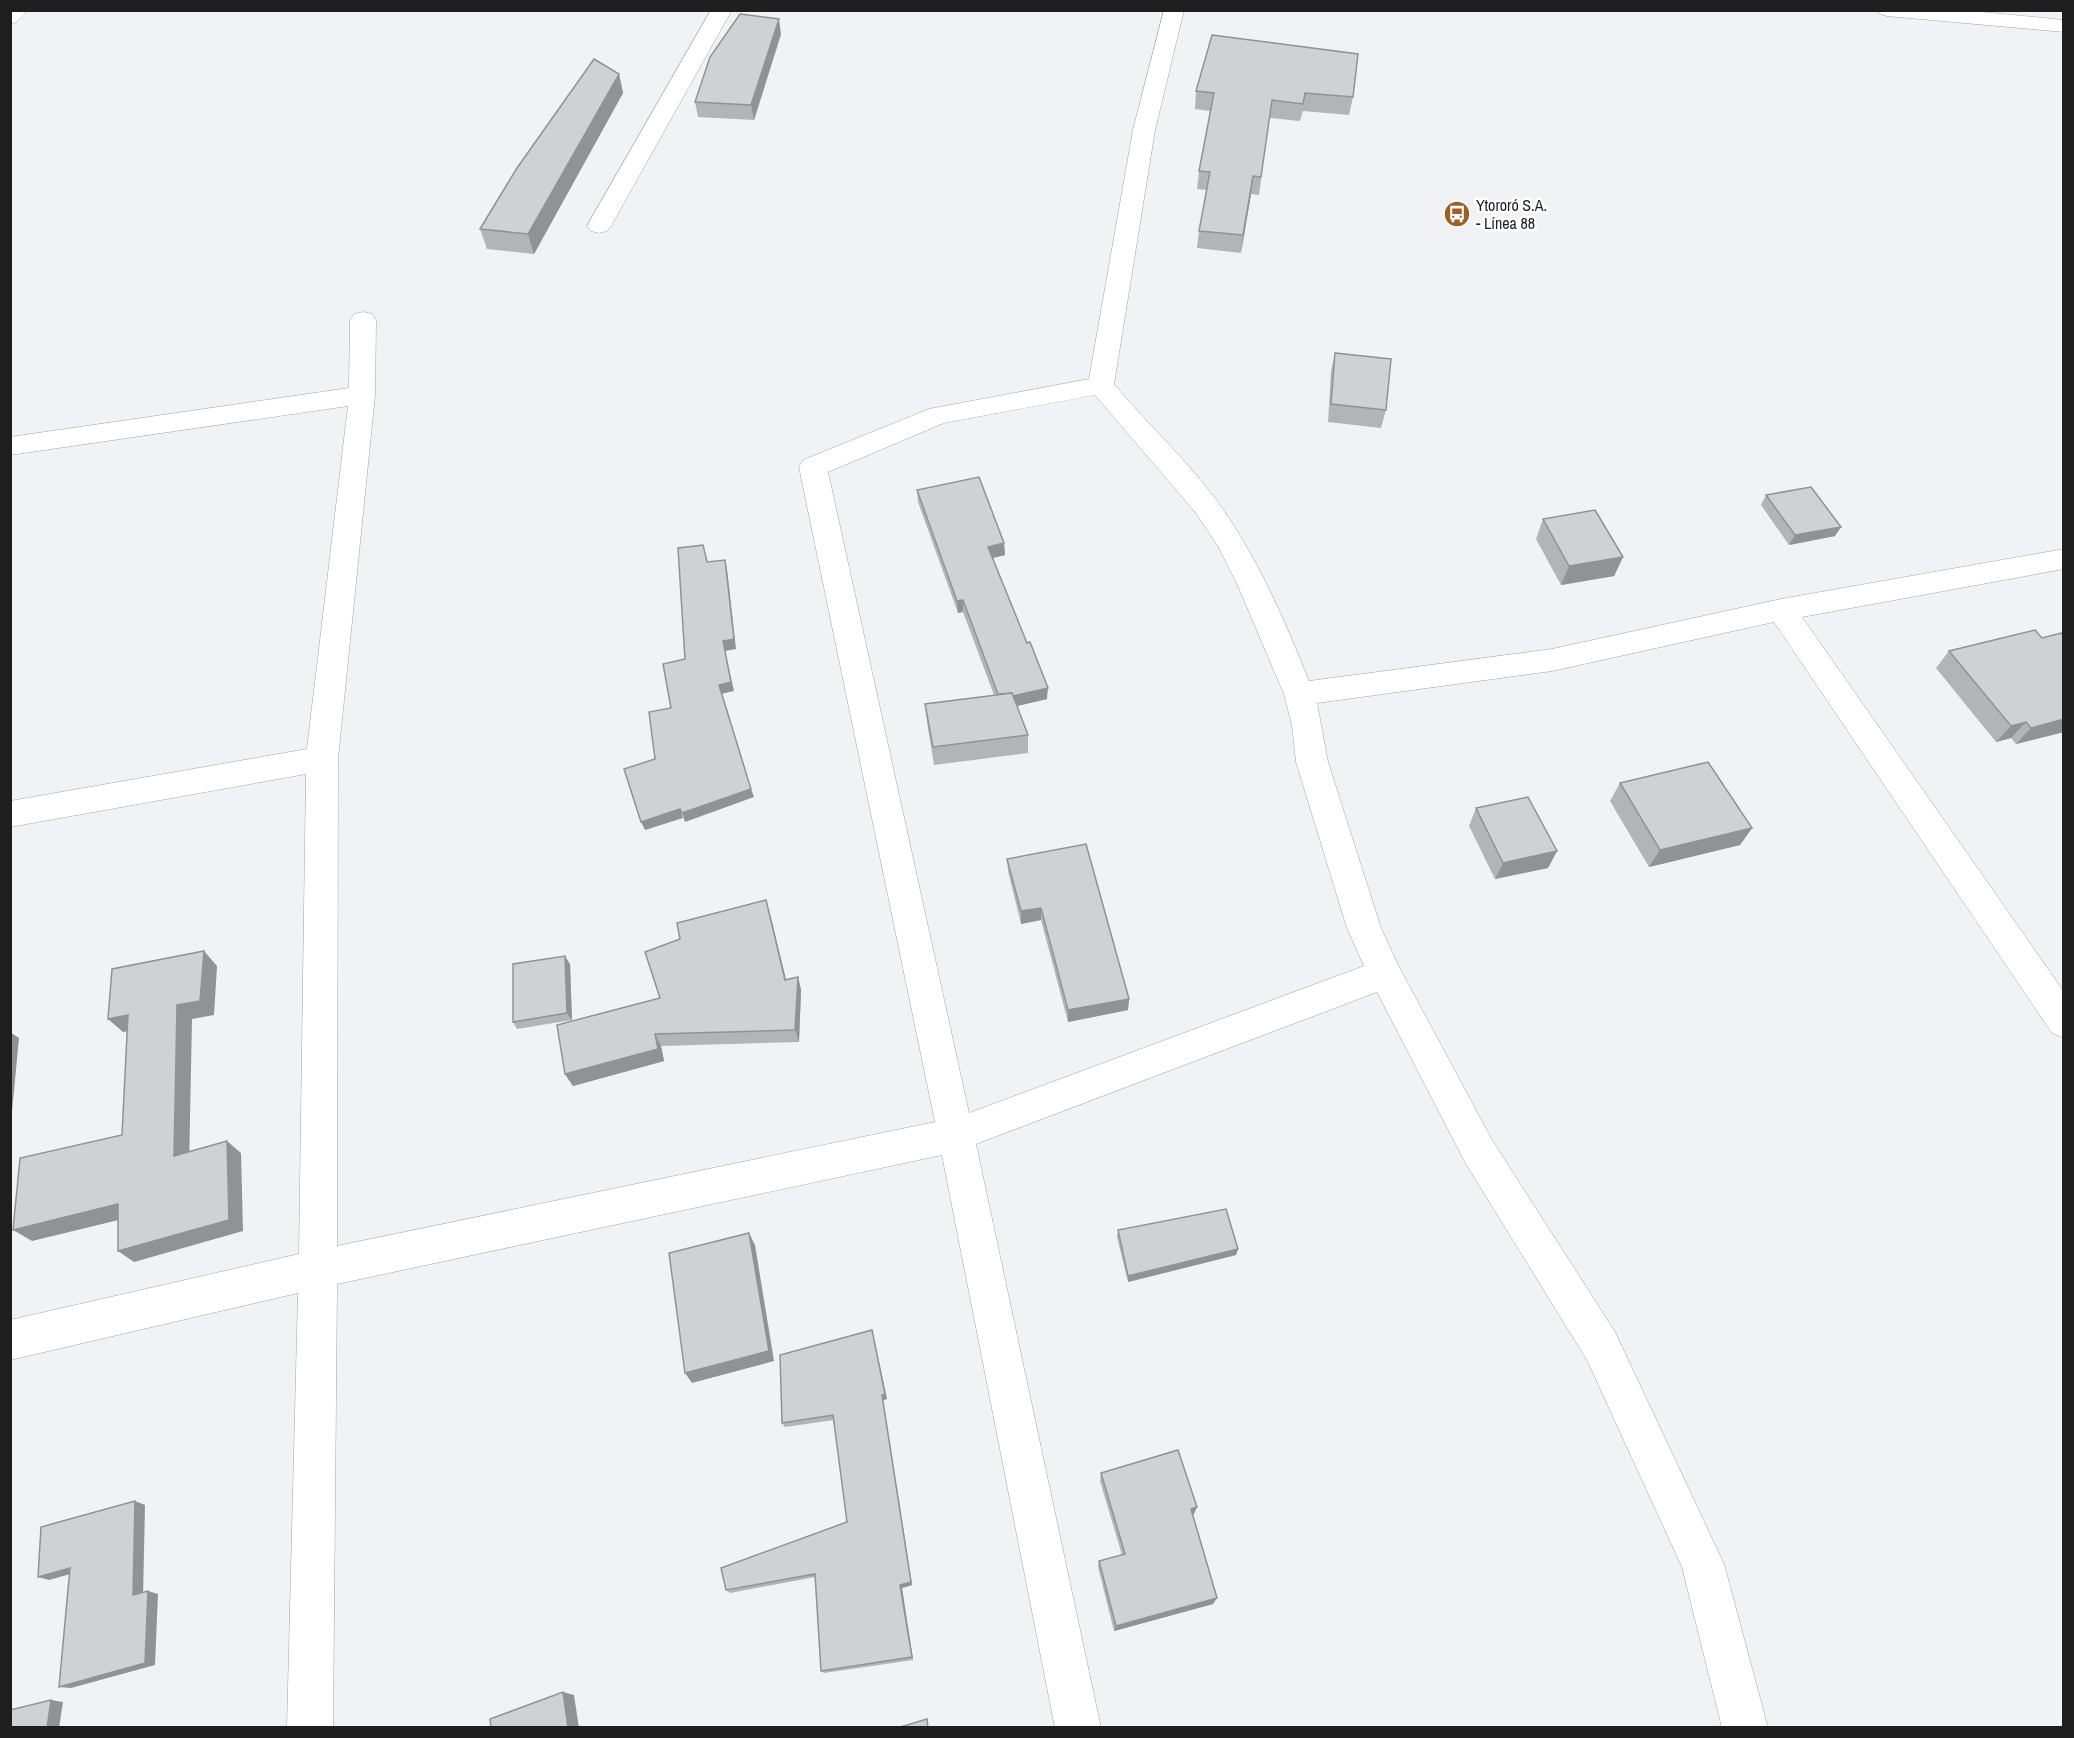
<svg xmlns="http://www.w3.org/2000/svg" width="2074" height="1738" font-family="'Archivo Narrow',sans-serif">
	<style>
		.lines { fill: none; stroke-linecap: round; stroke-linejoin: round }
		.street-casing { stroke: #a3a4a7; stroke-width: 1 }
		.secondary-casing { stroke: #a3a4a7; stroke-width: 1 }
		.street { fill: #fff; fill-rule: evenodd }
		.secondary { fill: #fff; fill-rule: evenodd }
		.wall { fill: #b2b4b6 }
		.shaded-wall { fill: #919294 }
		.building { fill: #cfd1d4; stroke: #919294; stroke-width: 1.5 }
		.labels { text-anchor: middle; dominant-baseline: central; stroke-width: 5; stroke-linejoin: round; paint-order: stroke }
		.far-poi-label { font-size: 16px; fill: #1e1e1f; stroke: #fff; text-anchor: start }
	</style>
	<rect width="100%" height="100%" fill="#f1f2f5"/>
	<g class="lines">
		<defs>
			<g id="street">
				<polygon points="10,10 29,10 17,22 10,24"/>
				<polygon points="711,10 732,10 611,226 607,231 599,233 591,231 587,226"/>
				<path d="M1164,10h20l-29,120 -41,254c33,40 72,75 103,117 40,55 67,118 92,180l243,-32 229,-50 283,-50v20l-262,48 262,375v46l-12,-5 -278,-411 -222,49 -235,32 11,59 53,166 17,37 94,175 123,192 109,232 44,164h-46l-40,-161 -95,-207 -121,-196 -89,-172 -401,152 125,584h-46l-113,-573 -605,129 -4,444h-46l11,-435 -288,67v-40l289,-66 7,-480 -296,53v-26l297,-52 41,-343 -338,49v-18l339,-49 1,-68 4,-6 9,-2 9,2 4,6 -1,75 -37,364 -1,487 598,-124 -136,-655 4,-7 126,-51 160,-30 44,-249zM1095,395l101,118 22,33 20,40 46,108 8,31 4,37 51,166 17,38 -395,147 -141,-641 116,-49z"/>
			</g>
			<polygon id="secondary" points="1877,10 1962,10 2064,20 2064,32 1887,16 1880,14"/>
		</defs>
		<!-- street casing -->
		<use href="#street" class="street-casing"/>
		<!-- secondary casing -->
		<use href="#secondary" class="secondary-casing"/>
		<!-- street -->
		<use href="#street" class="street"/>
		<!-- secondary -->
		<use href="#secondary" class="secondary"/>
	</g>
	<!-- wall -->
	<g class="wall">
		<polygon points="781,34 754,120 698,117 695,102"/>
		<polygon points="1212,35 1353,97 1349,115 1303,111 1300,121 1269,118 1259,195 1251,194 1241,253 1197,248 1199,231 1207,190 1197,189 1199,171 1210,111 1195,109 1196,91"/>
		<polygon points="619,74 623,93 534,254 487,249 480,229"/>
		<polygon points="1335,353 1386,410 1381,428 1328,422 1331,371"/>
		<polygon points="917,490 1004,543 1005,555 993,558 1047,699 1017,706 1028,735 1028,753 934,765 927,722 925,704 994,695 963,612 958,613 918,502"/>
		<polygon points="1766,495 1835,536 1789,545 1761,505"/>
		<polygon points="1543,519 1623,557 1614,576 1561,585 1536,539"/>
		<polygon points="2064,636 2064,732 2016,744 2011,738 1996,742 1936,668 1949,651 2042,638"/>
		<polygon points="1620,783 1752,828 1740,845 1649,867 1610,801"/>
		<polygon points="1476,808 1557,851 1548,868 1495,879 1469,826"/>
		<polygon points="1007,859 1129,999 1128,1010 1068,1022 1041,920 1021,924 1008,871"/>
		<polygon points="770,914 786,979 798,977 801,990 799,1042 661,1046 664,1061 573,1086 565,1074 660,998"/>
		<polygon points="570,964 572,1020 517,1029 513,1022"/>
		<polygon points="1118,1230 1238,1249 1236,1255 1128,1282 1117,1237"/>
		<polygon points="872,1330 887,1399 883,1400 912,1585 902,1588 913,1660 824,1673 821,1671 815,1577 730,1593 726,1590 847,1522 834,1420 785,1427 782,1423"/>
		<polygon points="1101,1473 1194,1514 1192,1514 1217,1598 1213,1604 1114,1631 1098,1567 1099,1561 1122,1555 1100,1481"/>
	</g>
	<!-- shaded-wall -->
	<g class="shaded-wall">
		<polygon points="779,19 781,34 754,120 751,105"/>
		<polygon points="619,74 623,93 534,254 528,234"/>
		<polygon points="1253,176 1251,194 1241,253 1243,235"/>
		<polygon points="1841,527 1835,536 1789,545 1795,535"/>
		<polygon points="1004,543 1005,555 989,559 988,547"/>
		<polygon points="1623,557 1614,576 1561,585 1569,566"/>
		<polygon points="725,560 727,569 736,649 725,651 734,691 721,694 719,685 723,641"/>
		<polygon points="963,600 963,612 958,613 957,601"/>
		<polygon points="1048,688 1047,699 1000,710 999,699"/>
		<polygon points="2064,719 2064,732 2016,744 2031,728"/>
		<polygon points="2026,722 2011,738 1996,742 2011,726"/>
		<polygon points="751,789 754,797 685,822 682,813"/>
		<polygon points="680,809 683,818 645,830 641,822"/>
		<polygon points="1752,828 1740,845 1649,867 1660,850"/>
		<polygon points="1557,851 1548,868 1495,879 1503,863"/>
		<polygon points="766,900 770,914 789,993 785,980"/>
		<polygon points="1041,908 1041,920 1021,924 1021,911"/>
		<polygon points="204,951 217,966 214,1015 192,1019 189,1168 174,1156 177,1005"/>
		<polygon points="565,956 570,964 572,1020 567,1013"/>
		<polygon points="798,977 801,990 799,1042 795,1030"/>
		<polygon points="1129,999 1128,1010 1068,1022 1068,1010"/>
		<polygon points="128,1015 143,1029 123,1032 108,1019"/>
		<polygon points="10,1032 19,1038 10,1133"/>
		<polygon points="655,1034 661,1046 664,1061 573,1086 565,1074"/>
		<polygon points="227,1141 241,1153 243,1231 134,1262 118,1251"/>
		<polygon points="118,1204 135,1216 32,1241 13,1230"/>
		<polygon points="749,1233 755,1245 774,1361 692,1383 685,1373"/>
		<polygon points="1238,1249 1236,1255 1128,1282 1128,1276"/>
		<polygon points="872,1330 887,1399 883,1400 912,1585 902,1588 913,1660 912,1657 900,1585"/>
		<polygon points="135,1501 145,1505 143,1598 133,1595"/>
		<polygon points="1197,1507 1194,1514 1187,1516 1191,1509"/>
		<polygon points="70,1568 81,1571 49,1580 38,1577"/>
		<polygon points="148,1591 158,1594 155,1665 71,1688 59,1687"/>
		<polygon points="1217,1598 1213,1604 1114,1631 1116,1626"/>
		<polygon points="563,1692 574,1695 579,1728 568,1728"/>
		<polygon points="51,1700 63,1702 59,1728 47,1728"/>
	</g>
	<!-- building -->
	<g class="building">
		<polygon points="740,14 779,19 751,105 695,102 710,57"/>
		<polygon points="1212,35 1358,54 1353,97 1305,93 1303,104 1272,100 1261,177 1253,176 1243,235 1199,231 1210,172 1199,171 1214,93 1196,91"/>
		<polygon points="594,59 619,74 528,234 480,229 517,168"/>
		<polygon points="1335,353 1391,359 1386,410 1331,404"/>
		<polygon points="979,477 1004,543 988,547 1027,643 1030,642 1048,688 1013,696 1012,693 998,694 963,600 957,601 917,490"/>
		<polygon points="1811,487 1841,527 1795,535 1766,495"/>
		<polygon points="1595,510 1623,557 1569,566 1543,519"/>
		<polygon points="703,545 707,562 725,560 734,639 723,641 731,682 719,685 751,789 682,813 680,809 641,822 624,769 655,759 649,712 671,708 663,664 685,659 678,548"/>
		<polygon points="2035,630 2042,638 2061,633 2064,636 2064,719 2031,728 2026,722 2011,726 1949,651"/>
		<polygon points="1012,693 1028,735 933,747 925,704"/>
		<polygon points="1708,762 1752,828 1660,850 1620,783"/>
		<polygon points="1528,797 1557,851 1503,863 1476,808"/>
		<polygon points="1086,844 1129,999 1068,1010 1041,908 1021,911 1007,859"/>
		<polygon points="766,900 785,980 798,977 795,1030 655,1034 658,1049 565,1074 557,1025 660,998 645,952 680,939 677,923"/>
		<polygon points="204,951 200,1001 177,1005 174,1156 227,1141 229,1220 118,1251 118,1204 13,1230 20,1158 122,1135 128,1015 108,1019 112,969"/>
		<polygon points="565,956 567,1013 513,1022 513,964"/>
		<polygon points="1226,1209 1238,1249 1128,1276 1118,1230"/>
		<polygon points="749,1233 769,1351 685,1373 669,1253"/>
		<polygon points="872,1330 885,1394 882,1395 911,1582 900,1585 912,1657 821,1671 815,1574 726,1590 721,1568 847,1522 833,1415 782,1423 780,1355"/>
		<polygon points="1178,1450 1197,1507 1191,1509 1217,1598 1116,1626 1099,1561 1125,1554 1101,1473"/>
		<polygon points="135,1501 133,1595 148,1591 145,1663 59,1687 70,1568 38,1577 41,1527"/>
		<polygon points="563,1692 568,1728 491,1728 490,1719"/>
		<polygon points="51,1700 47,1728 10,1728 10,1710"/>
		<polygon points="927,1719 928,1728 897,1728"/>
	</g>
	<!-- icons -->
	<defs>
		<symbol id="bus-disc" viewBox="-11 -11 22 22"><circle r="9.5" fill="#9e5f26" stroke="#fff"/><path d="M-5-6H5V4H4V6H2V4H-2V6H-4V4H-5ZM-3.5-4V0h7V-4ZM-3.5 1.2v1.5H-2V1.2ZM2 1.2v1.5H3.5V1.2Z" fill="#fff"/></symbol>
	</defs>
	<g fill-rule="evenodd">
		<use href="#bus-disc" x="1442" y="199" width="30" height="30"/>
	</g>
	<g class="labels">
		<!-- far-poi labels -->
		<g class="far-poi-label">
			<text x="1476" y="205">Ytororó S.A.<tspan x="1476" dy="18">- Línea 88</tspan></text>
		</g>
	</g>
	<!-- border -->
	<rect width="2074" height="1738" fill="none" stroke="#1e1e1f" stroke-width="24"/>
</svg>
